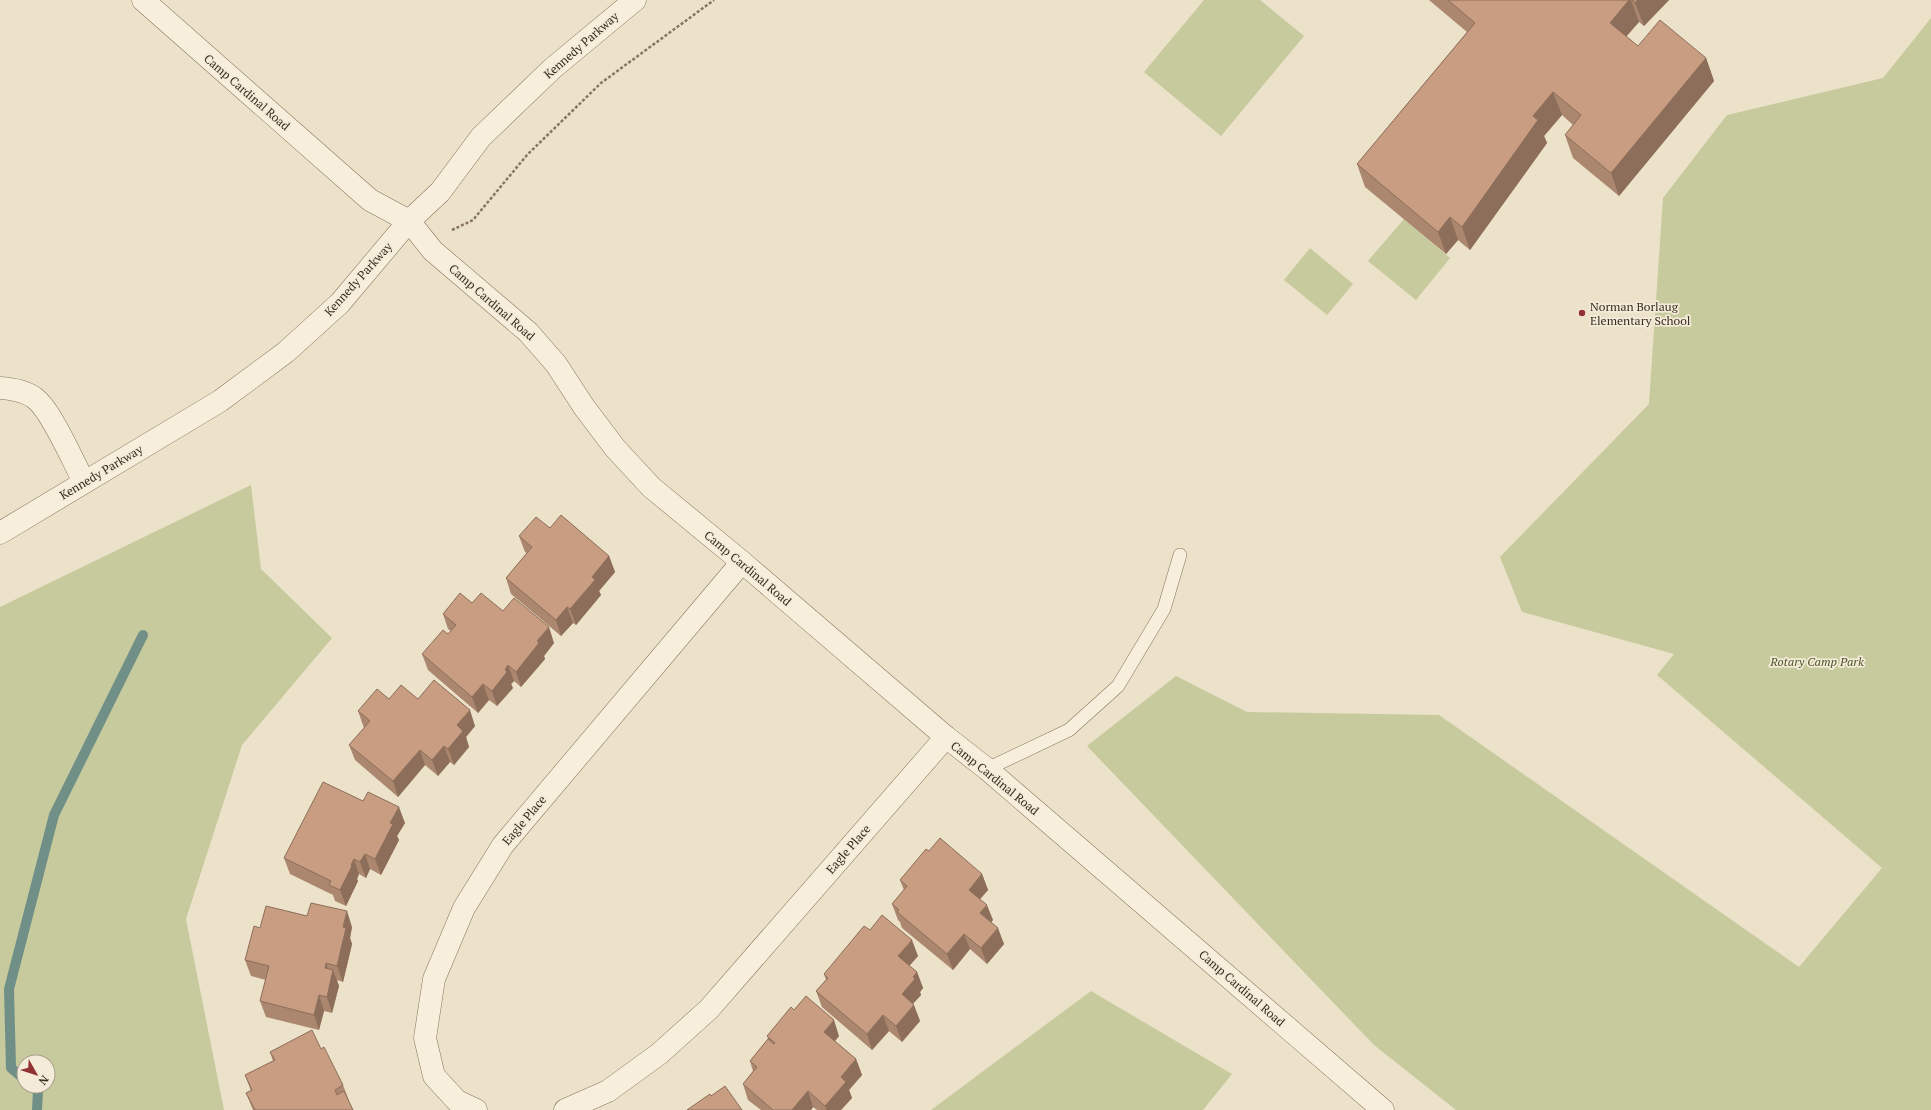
<svg xmlns="http://www.w3.org/2000/svg" width="1931" height="1110" font-family="'PT Serif',serif">
	<style>
		.green { fill: #c6ca9d; fill-rule: evenodd }
		.lines { fill: none; stroke-linecap: round; stroke-linejoin: round }
		.stream { stroke: #708f87; stroke-width: 10 }
		.service-casing { stroke: #88745f; stroke-width: 14 }
		.minor-casing { stroke: #88745f; stroke-width: 23 }
		.path { stroke: #88745f; stroke-width: 2.5; stroke-dasharray: 3 2; stroke-linecap: butt }
		.service { stroke: #f7efdc; stroke-width: 13 }
		.minor { stroke: #f7efdc; stroke-width: 22 }
		.wall { fill: #ac876f }
		.shaded-wall { fill: #8c6e5a }
		.building { fill: #c89d81; stroke: #8c6e5a }
		.poi-dot { fill: #933235; stroke: #f4ebd8; stroke-width: 1.5 }
		.labels { text-anchor: middle; dominant-baseline: central; stroke-width: 3.5; stroke-linejoin: round; paint-order: stroke }
		.street-label { font-size: 12px; fill: #392c21; stroke: #f4ebd8 }
		.poi-label { font-size: 12px; fill: #392c21; stroke: #f4ebd8; text-anchor: start }
		.park-label { font-size: 12px; font-style: italic; fill: #4b5429; stroke: #f4ebd8 }
	</style>
	<rect width="100%" height="100%" fill="#ece1c9"/>
	<!-- green -->
	<g class="green">
		<polygon points="1204,0 1260,0 1304,36 1221,136 1144,72"/>
		<polygon points="1931,18 1931,1110 1456,1110 1374,1045 1087,746 1176,676 1247,712 1439,715 1799,967 1882,868 1657,675 1674,654 1522,612 1500,557 1649,404 1663,198 1727,115 1883,78"/>
		<polygon points="1404,219 1450,258 1416,300 1368,261"/>
		<polygon points="1310,248 1353,284 1327,315 1284,280"/>
		<path d="M251,485l10,84 71,69 -90,107 -56,174 38,191h-224v-503zM24,1062h24v24h-24z"/>
		<polygon points="1091,991 1232,1074 1203,1110 931,1110"/>
	</g>
	<g class="lines">
		<!-- stream -->
		<g class="stream">
			<polyline points="24,1079 11,1068 9,989 54,815 143,635"/>
			<polyline points="32,1086 38,1092 37,1110"/>
		</g>
		<defs>
			<polyline id="service" points="987,769 1069,730 1118,686 1164,609 1180,555"/>
			<g id="minor">
				<polyline points="143,0 370,200 409,221 433,251 528,332 556,364 584,407 615,448 651,487 742,562 946,737 987,769 1383,1110"/>
				<path d="M0,388c13,1 28,3 38,13 15,14 35,60 46,81"/>
				<polyline points="0,533 220,401 286,352 340,303 409,221 440,192 481,137 553,68 635,0"/>
				<polyline points="476,1110 457,1101 434,1076 425,1038 434,979 464,908 503,845 742,562"/>
				<polyline points="565,1110 608,1091 659,1054 709,1009 946,737"/>
			</g>
		</defs>
		<!-- service casing -->
		<use href="#service" class="service-casing"/>
		<!-- minor casing -->
		<use href="#minor" class="minor-casing"/>
		<!-- path -->
		<polyline class="path" points="452,230 473,220 527,155 601,83 714,0"/>
		<!-- service -->
		<use href="#service" class="service"/>
		<!-- minor -->
		<use href="#minor" class="minor"/>
	</g>
	<!-- wall -->
	<g class="wall">
		<polygon points="1429,0 1669,0 1644,26 1639,22 1626,36 1638,46 1706,58 1714,81 1619,196 1573,158 1565,135 1573,125 1562,115 1544,136 1547,143 1470,250 1458,240 1446,254 1365,187 1357,164 1467,32"/>
		<polygon points="550,528 609,556 615,572 599,591 601,595 576,625 573,623 561,636 511,594 506,578 527,553 525,552 519,536"/>
		<polygon points="472,603 503,611 554,643 544,656 545,659 521,687 514,681 511,684 513,688 497,706 489,700 478,713 428,670 422,654 448,634 451,631 448,629 443,614"/>
		<polygon points="389,699 418,699 475,726 466,737 469,747 454,765 450,762 438,776 425,765 398,797 355,760 349,745 364,728 358,711"/>
		<polygon points="405,823 397,836 399,840 381,875 370,869 366,878 359,874 357,879 358,881 346,906 335,901 333,895 290,874 284,858"/>
		<polygon points="929,851 982,874 988,890 980,899 993,920 991,922 1004,944 987,964 970,949 953,970 902,928 900,922 898,920 892,904 904,890 900,880"/>
		<polygon points="352,927 350,938 352,944 343,982 337,980 339,986 332,1013 324,1011 319,1030 266,1017 260,1001 266,980 251,976 245,960 260,928"/>
		<polygon points="870,930 918,956 909,966 917,972 923,988 920,992 921,995 913,1004 920,1021 902,1042 889,1031 872,1050 822,1007 816,991 826,980 824,974"/>
		<polygon points="794,1010 839,1036 835,1041 856,1059 862,1075 849,1090 852,1098 841,1110 817,1110 813,1107 811,1110 761,1110 748,1100 743,1084 753,1071 750,1061 768,1039 767,1036"/>
		<polygon points="321,1049 343,1085 349,1101 353,1110 253,1110 246,1093 251,1091 245,1075 273,1061 270,1052"/>
	</g>
	<!-- shaded-wall -->
	<g class="shaded-wall">
		<polygon points="1629,0 1631,0 1639,22 1619,45 1610,23"/>
		<polygon points="1638,0 1669,0 1644,26 1635,3"/>
		<polygon points="1706,58 1714,81 1619,196 1611,173"/>
		<polygon points="1553,92 1562,115 1544,136 1547,143 1470,250 1462,227 1533,116"/>
		<polygon points="1450,217 1458,240 1446,254 1438,232"/>
		<polygon points="609,556 615,572 599,591 601,595 576,625 570,609 592,577"/>
		<polygon points="567,607 573,623 561,636 556,620"/>
		<polygon points="549,627 554,643 544,656 545,659 521,687 516,672 537,641"/>
		<polygon points="508,665 514,681 511,684 513,688 497,706 492,691 505,670"/>
		<polygon points="483,684 489,700 478,713 472,697"/>
		<polygon points="470,710 475,726 466,737 469,747 454,765 448,749 457,725"/>
		<polygon points="444,746 450,762 438,776 432,760"/>
		<polygon points="420,750 425,765 398,797 393,781"/>
		<polygon points="399,807 405,823 397,836 399,840 381,875 375,859 390,823"/>
		<polygon points="365,854 370,869 366,878 360,862"/>
		<polygon points="354,859 359,874 357,879 358,881 346,906 340,890"/>
		<polygon points="982,874 988,890 975,905 969,890"/>
		<polygon points="987,905 993,920 986,929 980,913"/>
		<polygon points="347,911 352,927 350,938 352,944 343,982 337,966 343,927"/>
		<polygon points="998,928 1004,944 987,964 981,948"/>
		<polygon points="964,934 970,949 953,970 947,954"/>
		<polygon points="912,940 918,956 904,972 898,956"/>
		<polygon points="326,963 331,977 333,970 339,986 332,1013 327,997 325,968"/>
		<polygon points="917,972 923,988 920,992 921,995 907,1010 902,994 913,977"/>
		<polygon points="319,995 324,1011 319,1030 314,1015"/>
		<polygon points="914,1005 920,1021 902,1042 896,1026"/>
		<polygon points="883,1015 889,1031 872,1050 867,1034"/>
		<polygon points="834,1020 839,1036 830,1047 824,1032"/>
		<polygon points="856,1059 862,1075 849,1090 852,1098 841,1110 827,1110 825,1106 841,1077"/>
		<polygon points="808,1091 813,1107 811,1110 792,1110"/>
	</g>
	<!-- building -->
	<g class="building">
		<polygon points="1448,0 1629,0 1610,23 1638,46 1660,20 1706,58 1611,173 1565,135 1581,115 1553,92 1533,116 1538,120 1462,227 1450,217 1438,232 1357,164 1475,23"/>
		<polygon points="1632,0 1638,0 1635,3"/>
		<polygon points="561,515 609,556 592,577 595,580 570,609 567,607 556,620 506,578 532,547 519,536 536,517 550,528"/>
		<polygon points="460,593 472,603 481,593 503,611 514,598 549,627 537,641 539,643 516,672 508,665 505,670 507,672 492,691 483,684 472,697 422,654 443,630 448,634 456,625 443,614"/>
		<polygon points="434,680 470,710 457,725 463,731 448,749 444,746 432,760 420,750 393,781 349,745 370,721 358,711 377,689 389,699 401,685 418,699"/>
		<polygon points="323,782 363,801 368,792 399,807 390,823 393,824 375,859 365,854 360,862 354,859 351,865 352,866 340,890 329,885 331,881 284,858"/>
		<polygon points="940,838 982,874 969,890 987,905 980,913 998,928 981,948 964,934 947,954 897,912 899,910 892,904 907,886 900,880 926,849 929,851"/>
		<polygon points="311,903 347,911 343,927 346,928 337,966 326,963 325,968 333,970 327,997 319,995 314,1015 260,1001 269,966 245,960 254,926 260,928 266,906 307,916"/>
		<polygon points="882,915 912,940 898,956 917,972 913,977 915,979 902,994 914,1005 896,1026 883,1015 867,1034 816,991 828,978 824,974 864,926 870,930"/>
		<polygon points="806,996 834,1020 824,1032 856,1059 841,1077 846,1082 825,1106 808,1091 792,1110 773,1110 743,1084 757,1067 750,1061 768,1039 774,1044 775,1043 767,1036 791,1007 794,1010"/>
		<polygon points="312,1030 321,1049 324,1047 343,1085 335,1090 337,1095 344,1091 353,1110 255,1110 246,1093 252,1090 245,1075 275,1060 270,1052"/>
		<polygon points="725,1086 742,1110 687,1110 710,1094 711,1096"/>
	</g>
	<!-- markers -->
	<circle class="poi-dot" cx="1582" cy="313" r="4"/>
	<g class="labels">
		<!-- street labels -->
		<g class="street-label">
			<text transform="translate(581 45) rotate(-41)">Kennedy Parkway</text>
			<text transform="translate(247 92) rotate(41)">Camp Cardinal Road</text>
			<text transform="translate(358 279) rotate(-48)">Kennedy Parkway</text>
			<text transform="translate(492 302) rotate(41)">Camp Cardinal Road</text>
			<text transform="translate(101 472) rotate(-31)">Kennedy Parkway</text>
			<text transform="translate(748 568) rotate(40)">Camp Cardinal Road</text>
			<text transform="translate(995 778) rotate(39)">Camp Cardinal Road</text>
			<text transform="translate(524 820) rotate(-50)">Eagle Place</text>
			<text transform="translate(848 849) rotate(-49)">Eagle Place</text>
			<text transform="translate(1242 988) rotate(41)">Camp Cardinal Road</text>
		</g>
		<!-- poi labels -->
		<g class="poi-label">
			<text x="1590" y="306">Norman Borlaug<tspan x="1590" dy="14">Elementary School</tspan></text>
		</g>
		<!-- park labels -->
		<g class="park-label">
			<text x="1817" y="661">Rotary Camp Park</text>
		</g>
	</g>
	<!-- north arrow -->
	<g transform="translate(36 1074) rotate(129)"><circle r="19" fill="#f4ebd8" stroke="#a99f8f"/>
	<path d="M0-3L7 15L0 10L-7 15Z" fill="#933235"/>
	<text y="-6" font-size="11" font-weight="bold" text-anchor="middle" fill="#392c21">N</text>
	</g>
</svg>
